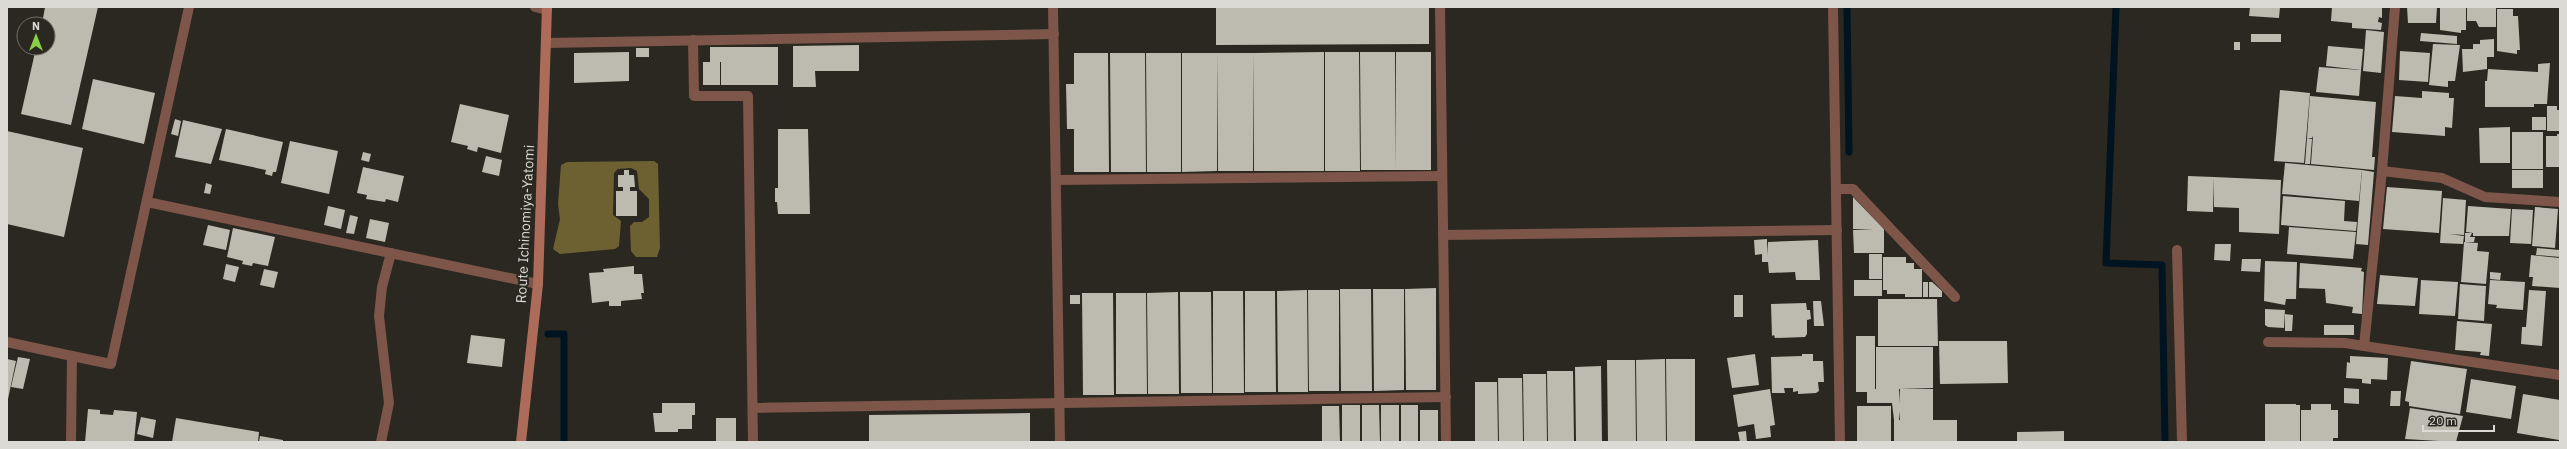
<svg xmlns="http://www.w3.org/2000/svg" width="2567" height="449" font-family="'IBM Plex Sans',sans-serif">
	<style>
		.forest { fill: #6d6131 }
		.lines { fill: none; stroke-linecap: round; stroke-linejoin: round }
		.stream { stroke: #001321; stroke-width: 7 }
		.building { fill: #bdbbb0 }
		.service { stroke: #7d5549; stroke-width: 10 }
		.minor { stroke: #7d5549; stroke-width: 10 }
		.tertiary { stroke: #7d5549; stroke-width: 10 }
		.secondary { stroke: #ad6c5a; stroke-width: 10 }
		.labels { text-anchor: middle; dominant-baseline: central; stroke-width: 4; stroke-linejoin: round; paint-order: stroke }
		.street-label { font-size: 14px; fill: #dbdad4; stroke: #2a2820 }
	</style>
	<rect width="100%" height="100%" fill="#2a2820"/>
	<!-- forest -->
	<polygon class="forest" points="654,161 658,164 660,248 657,257 636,257 631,251 630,226 634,222 642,222 649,217 649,199 639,189 637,171 631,168 618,169 614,173 613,215 621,221 619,246 615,249 560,254 553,249 560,219 558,204 561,165 567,162"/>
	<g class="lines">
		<!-- stream -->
		<g class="stream">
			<polyline points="1847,7 1849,152"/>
			<polyline points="2116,7 2106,263 2162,265 2165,442"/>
			<polyline points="548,334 564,334 564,442"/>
		</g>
	</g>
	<!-- building -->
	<g class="building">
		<polygon points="45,7 98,7 71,125 21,114 36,48 48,48 48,24 42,24"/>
		<polygon points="1216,7 1429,7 1429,44 1216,45"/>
		<polygon points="2250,7 2280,7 2279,18 2249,16"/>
		<polygon points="2332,7 2382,8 2382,18 2379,17 2378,22 2382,23 2381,30 2352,28 2352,23 2331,21"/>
		<polygon points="2407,7 2437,7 2436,23 2408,23"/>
		<polygon points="2440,7 2466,7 2466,30 2461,30 2461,33 2440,30"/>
		<polygon points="2467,7 2496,7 2496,27 2479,27 2476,21 2467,21"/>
		<polygon points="2497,9 2513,9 2513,16 2518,16 2520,50 2517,50 2517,54 2497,51"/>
		<polygon points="2366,30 2384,32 2381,73 2363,71"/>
		<polygon points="2421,33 2457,36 2457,44 2420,41"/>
		<rect x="2251" y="34" width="30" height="8"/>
		<polygon points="2494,39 2494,57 2487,57 2487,69 2463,72 2462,49 2473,49 2473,44 2480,44 2480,40"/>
		<rect x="2234" y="42" width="6" height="8"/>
		<polygon points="2433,44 2460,45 2455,81 2448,81 2448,87 2429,85"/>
		<polygon points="859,45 859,71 815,71 816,87 793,87 793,46"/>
		<polygon points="2328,46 2363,49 2361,70 2326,66"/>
		<polygon points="710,47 778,47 778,85 721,85 721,62 710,62"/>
		<rect x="636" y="48" width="13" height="9"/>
		<polygon points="2400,51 2430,53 2428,82 2399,80"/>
		<polygon points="629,52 629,81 574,83 574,53"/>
		<polygon points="1324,52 1324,171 1289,171 1288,149 1289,171 1254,171 1253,53"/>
		<polygon points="1325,52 1359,52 1360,171 1325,171"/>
		<polygon points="1360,52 1395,52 1396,170 1361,170"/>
		<rect x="1396" y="52" width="35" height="118"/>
		<polygon points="1074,53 1108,53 1109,172 1074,172 1074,129 1067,129 1066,84 1074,84"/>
		<polygon points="1110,53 1145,53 1146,172 1111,172"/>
		<polygon points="1146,53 1181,53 1181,172 1147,172"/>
		<polygon points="1182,53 1217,53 1217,171 1182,172"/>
		<polygon points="1217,53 1253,53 1253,171 1218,171"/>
		<rect x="703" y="62" width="17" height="23"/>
		<polygon points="2550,63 2547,104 2534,104 2534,107 2485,107 2485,81 2487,81 2488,69 2538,72 2538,64"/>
		<polygon points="2319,67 2361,70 2359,96 2316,92"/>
		<polygon points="93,79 155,93 144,144 82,129"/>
		<polygon points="2280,90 2310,93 2304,163 2274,161"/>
		<polygon points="2422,91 2449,93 2449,98 2454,98 2452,128 2445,127 2445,136 2392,132 2395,96 2422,98"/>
		<polygon points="2310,96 2376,102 2372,157 2375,157 2374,170 2311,164 2313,136 2312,138 2307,138"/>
		<polygon points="460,104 509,115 501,153 478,147 477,152 467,149 468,146 451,142"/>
		<polygon points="2547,106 2557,106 2557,110 2560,110 2560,131 2547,131"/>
		<rect x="2532" y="117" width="14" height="13"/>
		<polygon points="175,119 181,121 178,136 171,134"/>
		<polygon points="183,120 222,129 211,164 175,157"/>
		<polygon points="2510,127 2510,163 2480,163 2479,128"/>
		<polygon points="226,129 283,142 276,172 273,172 272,176 265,174 266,170 219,160"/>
		<polygon points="778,129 808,129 810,214 778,214 777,202 775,202 775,188 778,188"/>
		<polygon points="7,131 83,148 64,237 7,224"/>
		<rect x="2512" y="132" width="31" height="37"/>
		<polygon points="2557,134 2560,134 2560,167 2546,167 2546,136 2557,136"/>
		<polygon points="2307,138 2312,139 2310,164 2305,164"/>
		<polygon points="290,141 338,151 329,194 281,183"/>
		<polygon points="363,152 371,154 369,162 361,160"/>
		<polygon points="486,156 502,160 499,176 482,172"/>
		<polygon points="2285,163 2362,170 2359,201 2282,194"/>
		<polygon points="363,167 404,176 398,202 386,199 385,202 366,199 367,195 357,193"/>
		<polygon points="624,170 629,170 629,175 634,175 635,187 630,187 630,191 637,191 637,216 616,216 616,191 623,191 623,187 618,187 618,175 624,175"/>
		<polygon points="2362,170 2374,172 2368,245 2356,244"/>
		<rect x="2512" y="170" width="31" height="18"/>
		<polygon points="2188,176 2214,177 2213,212 2187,211"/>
		<polygon points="2214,177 2281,180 2279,234 2239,232 2239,208 2214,207"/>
		<polygon points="206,183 212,185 210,194 204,193"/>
		<polygon points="2387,187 2442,191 2439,233 2383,229"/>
		<polygon points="2283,196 2345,201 2344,221 2357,222 2356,231 2281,225"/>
		<polygon points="1853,197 1884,229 1884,253 1854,253 1853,230 1873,229 1853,229"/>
		<polygon points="2443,198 2466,200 2464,235 2449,234 2464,236 2463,244 2440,243"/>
		<polygon points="328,206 345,210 341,229 324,225"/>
		<polygon points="2468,206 2511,209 2509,236 2473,236 2473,233 2466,232"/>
		<polygon points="2535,207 2558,209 2555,248 2532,246"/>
		<polygon points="2512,209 2533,210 2531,244 2510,243"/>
		<polygon points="350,215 358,217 354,234 346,233"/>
		<polygon points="370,219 389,223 385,242 366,238"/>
		<polygon points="208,225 230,230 226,250 203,245"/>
		<polygon points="2289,227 2356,232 2353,259 2287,254"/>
		<polygon points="233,228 275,237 268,266 253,263 252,266 242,264 243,261 227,257"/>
		<polygon points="2465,233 2472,233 2470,237 2475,237 2474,242 2465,242"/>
		<polygon points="1767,239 1767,255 1768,242 1818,240 1820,280 1796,280 1795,272 1769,273 1768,262 1762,262 1762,254 1755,255 1754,240"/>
		<polygon points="2464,242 2478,243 2477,251 2489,252 2486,284 2461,282"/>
		<polygon points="2215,244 2231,244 2230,261 2214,260"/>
		<polygon points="2537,248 2560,250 2560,257 2536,255"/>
		<rect x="1869" y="254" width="13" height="25"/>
		<polygon points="2531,255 2560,258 2560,288 2532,286 2533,277 2529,277"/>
		<polygon points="1883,257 1906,257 1906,263 1914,263 1914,269 1922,269 1922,297 1905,297 1905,294 1887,294 1887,290 1883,290"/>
		<polygon points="2242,259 2261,259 2260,272 2241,271"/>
		<polygon points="2265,261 2297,262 2296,299 2286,299 2285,305 2264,301"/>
		<polygon points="2300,263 2362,268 2361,271 2364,272 2362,314 2352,313 2353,307 2326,303 2325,289 2299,288"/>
		<polygon points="226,264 239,267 235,282 223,279"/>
		<polygon points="634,266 634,274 642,274 644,293 641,293 642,299 621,301 621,306 609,306 609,301 592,303 589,273 604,272 603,269"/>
		<polygon points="264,269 278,272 274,288 260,285"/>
		<polygon points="2490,272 2501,273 2500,280 2490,279"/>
		<polygon points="2380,275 2418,278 2415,306 2377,304"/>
		<rect x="1854" y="280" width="28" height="16"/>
		<polygon points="2421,280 2458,282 2455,316 2419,314"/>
		<polygon points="2490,280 2525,282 2523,310 2496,308 2497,305 2488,304"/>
		<rect x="1923" y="282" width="5" height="15"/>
		<polygon points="1929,282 1932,282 1942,291 1942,297 1929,297"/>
		<polygon points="2460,284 2486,286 2484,321 2458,319"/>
		<polygon points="1436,288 1436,390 1406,390 1405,289"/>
		<polygon points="1340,289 1371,289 1372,391 1341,391"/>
		<polygon points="1373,289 1404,289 1404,390 1374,391"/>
		<polygon points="1307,290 1308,392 1278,392 1277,291"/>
		<polygon points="1308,290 1339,290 1339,391 1309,391"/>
		<polygon points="2529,290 2546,291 2542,346 2521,344 2522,327 2526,327"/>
		<polygon points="1213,291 1243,291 1244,393 1213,393"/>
		<polygon points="1245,291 1275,291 1276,392 1245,392"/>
		<polygon points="1178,292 1179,394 1148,394 1147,293"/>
		<polygon points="1180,292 1211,292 1212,393 1181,393"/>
		<polygon points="1082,293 1113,293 1114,395 1083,395"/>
		<polygon points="1116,293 1146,293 1147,394 1116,394"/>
		<rect x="1070" y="295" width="10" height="9"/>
		<rect x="1734" y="295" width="9" height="22"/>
		<polygon points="1878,299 1937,299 1938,346 1878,346"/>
		<polygon points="1813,301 1821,301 1824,326 1814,326"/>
		<polygon points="1806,303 1807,310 1810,310 1811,319 1807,320 1807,334 1805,337 1775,338 1774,335 1772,336 1771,304"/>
		<polygon points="2265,309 2285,310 2284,328 2268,327 2265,325"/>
		<polygon points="2285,314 2293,315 2292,331 2285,331"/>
		<polygon points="2457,321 2492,324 2489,356 2480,355 2481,352 2455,350"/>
		<rect x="2324" y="325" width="30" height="10"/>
		<polygon points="471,335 505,339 502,367 467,363"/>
		<polygon points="1856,336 1875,336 1875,389 1867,389 1867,392 1856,392"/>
		<polygon points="1939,341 2007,341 2008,383 1940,384"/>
		<polygon points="1876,347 1933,347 1933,388 1899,389 1899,403 1900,389 1933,389 1933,420 1957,420 1957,442 1894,442 1894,420 1929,420 1900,420 1900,411 1899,420 1894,420 1892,403 1867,403 1867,389 1896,389 1876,389"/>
		<polygon points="1755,354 1759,385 1732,388 1727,358"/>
		<polygon points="1802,354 1813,354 1813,361 1823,361 1824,382 1818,382 1819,391 1816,393 1798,394 1798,391 1793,392 1793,388 1784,388 1785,393 1772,393 1771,357 1802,356"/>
		<polygon points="2350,356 2388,358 2387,380 2371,379 2371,384 2362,383 2362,379 2346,378 2347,362 2350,363"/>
		<polygon points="18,357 30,359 23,389 11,387"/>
		<polygon points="7,359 16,361 8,399 7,399"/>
		<polygon points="1665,359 1666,442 1637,442 1636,360"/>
		<polygon points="1666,359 1695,359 1695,442 1667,442"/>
		<polygon points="1607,360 1635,360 1636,442 1608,442"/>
		<polygon points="2411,361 2467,369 2460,414 2409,406 2409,402 2405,401"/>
		<polygon points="1601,366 1602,442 1576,442 1575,367"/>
		<polygon points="1547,371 1573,371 1574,442 1548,442"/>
		<polygon points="1523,374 1546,374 1547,442 1524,442"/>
		<polygon points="1498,378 1522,378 1523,442 1499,442"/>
		<polygon points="2471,379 2516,386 2511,419 2466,412"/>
		<polygon points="1475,382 1497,382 1498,442 1475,442"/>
		<polygon points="2344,388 2359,389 2359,404 2344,403"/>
		<polygon points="1770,389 1775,425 1770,426 1771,437 1756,439 1754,424 1738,427 1733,395"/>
		<polygon points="2391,391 2401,391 2400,406 2390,406"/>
		<polygon points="2523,394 2560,400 2559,440 2517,433"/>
		<polygon points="662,403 695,403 695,415 692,415 692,429 678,429 678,432 655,432 653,413 662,413"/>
		<polygon points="2265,404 2296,404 2296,415 2296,405 2300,405 2300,442 2265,442"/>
		<polygon points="2311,404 2331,404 2331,410 2338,410 2338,438 2333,438 2333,442 2301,442 2301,410 2311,410"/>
		<rect x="1342" y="405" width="18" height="37"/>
		<polygon points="1362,405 1379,405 1380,442 1362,442"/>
		<rect x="1381" y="405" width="18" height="37"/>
		<rect x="1401" y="405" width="17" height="37"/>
		<polygon points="1322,406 1339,406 1340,442 1322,442"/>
		<polygon points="1857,406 1891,406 1891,442 1857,441"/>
		<polygon points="2410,408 2463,416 2456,442 2405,439"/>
		<polygon points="88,409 100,410 100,414 113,415 114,410 137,412 134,442 85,442"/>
		<rect x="1420" y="410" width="18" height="32"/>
		<polygon points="1030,413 1030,442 869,442 869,415"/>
		<polygon points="141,417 156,420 153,438 137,434"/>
		<polygon points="176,418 259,432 258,442 172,442"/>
		<rect x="716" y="418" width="20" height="24"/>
		<polygon points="1746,431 1747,442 1740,442 1738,432"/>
		<polygon points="2064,431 2064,442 2017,442 2017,432"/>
		<polygon points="260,436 283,440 283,442 259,442"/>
	</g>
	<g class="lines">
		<!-- service -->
		<g class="service">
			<polyline points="1836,189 1853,189 1955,297"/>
			<polyline points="2177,250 2182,442"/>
			<polyline points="2268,342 2345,343 2364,346"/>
			<polyline points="381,442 389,403 379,316 382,287 391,253"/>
		</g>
		<!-- minor -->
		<g class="minor">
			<polyline points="535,7 547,10"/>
			<polyline points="1053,7 1060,442"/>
			<polyline points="1440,7 1446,442"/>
			<polyline points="2395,7 2382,171 2364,346 2560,375"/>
			<polyline points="693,40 694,96 748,96 753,442"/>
			<polyline points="546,43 1054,34"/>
			<polyline points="2382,171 2442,178 2485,197 2560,202"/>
			<polyline points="1056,180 1442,176"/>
			<polyline points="147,202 538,284"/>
			<polyline points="1443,235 1837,230"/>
			<polyline points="7,342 72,356"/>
			<polyline points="753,408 1446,397"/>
			<polyline points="71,442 72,356 111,364 189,7"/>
		</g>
		<!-- tertiary -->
		<polyline class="tertiary" points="1833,7 1840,442"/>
		<!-- secondary -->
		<polyline class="secondary" points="521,442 538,284 547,7"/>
	</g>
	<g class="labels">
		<!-- street labels -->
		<g class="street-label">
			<text transform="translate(525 224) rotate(-87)">Route Ichinomiya-Yatomi</text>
		</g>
	</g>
	<!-- border -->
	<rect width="2567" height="449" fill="none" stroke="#dbdad4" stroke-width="16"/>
	<!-- north arrow -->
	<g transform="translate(36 36)"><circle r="19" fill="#2a2820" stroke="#716f68"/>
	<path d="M0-3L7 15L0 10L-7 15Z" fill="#8cce45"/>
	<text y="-6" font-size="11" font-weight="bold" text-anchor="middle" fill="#dbdad4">N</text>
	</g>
	<!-- scale -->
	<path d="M2423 425v6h71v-6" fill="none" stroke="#dbdad4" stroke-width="2"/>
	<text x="2429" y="425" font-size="12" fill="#dbdad4" stroke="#2a2820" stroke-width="3" paint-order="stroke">20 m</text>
</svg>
